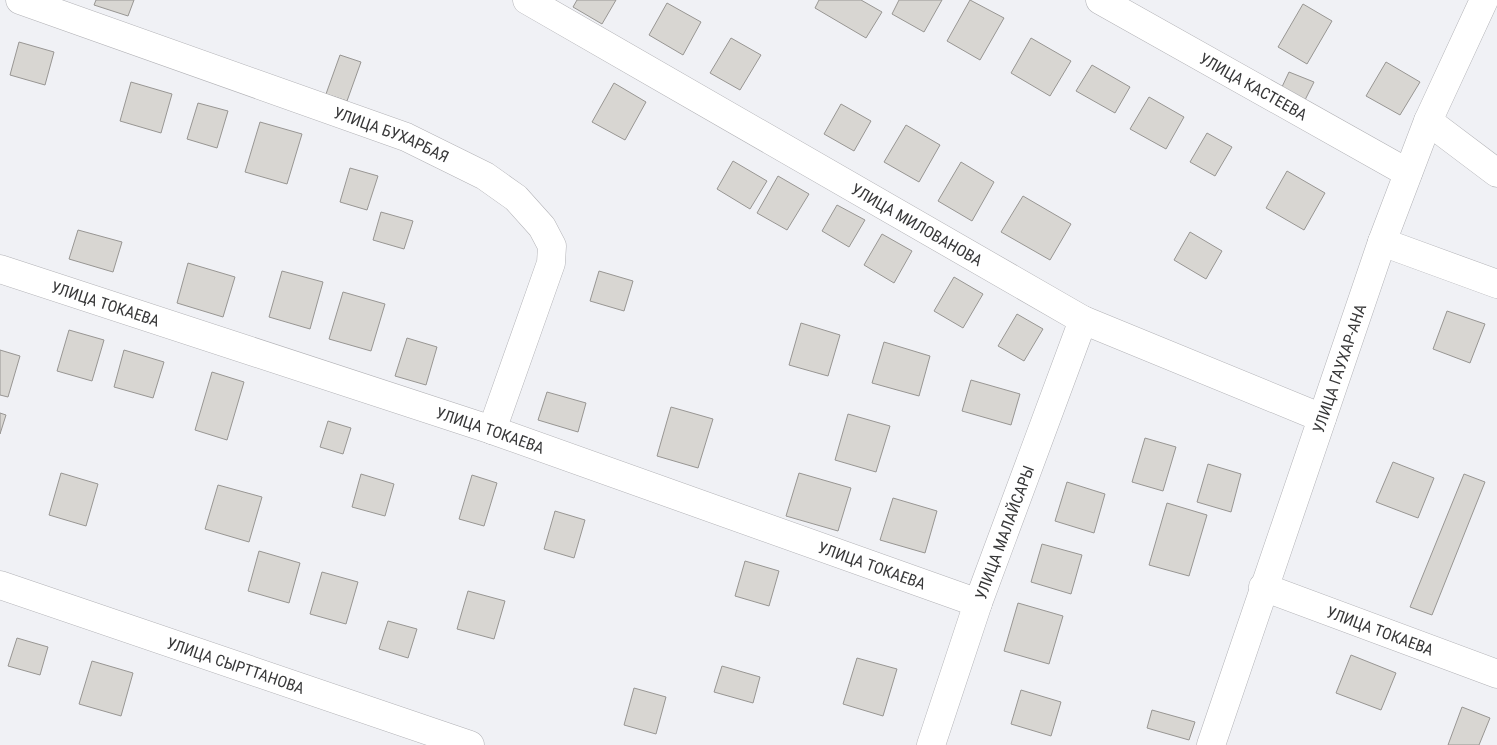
<svg xmlns="http://www.w3.org/2000/svg" width="1497" height="745" font-family="'Roboto Condensed',sans-serif">
	<style>
		.building { fill: #d8d6d2; stroke: #989693 }
		.lines { fill: none; stroke-linecap: round; stroke-linejoin: round }
		.minor-casing { stroke: #b2b2b6; stroke-width: 29 }
		.minor { stroke: #fff; stroke-width: 28 }
		.labels { text-anchor: middle; dominant-baseline: central; stroke-width: 4.5; stroke-linejoin: round; paint-order: stroke }
		.street-label { font-size: 16px; fill: #383839; stroke: #fff }
	</style>
	<rect width="100%" height="100%" fill="#f0f1f5"/>
	<!-- building -->
	<g class="building">
		<polygon points="96,0 134,0 128,16 94,5"/>
		<polygon points="577,0 616,0 602,24 573,7"/>
		<polygon points="819,0 861,0 882,12 866,38 815,8"/>
		<polygon points="899,0 942,0 924,32 892,14"/>
		<polygon points="970,0 1004,18 980,60 947,41"/>
		<polygon points="667,3 701,22 683,55 649,35"/>
		<polygon points="1303,4 1332,21 1307,64 1278,47"/>
		<polygon points="731,38 761,55 740,90 710,73"/>
		<polygon points="1031,38 1071,61 1050,96 1011,73"/>
		<polygon points="19,42 54,52 45,85 10,75"/>
		<polygon points="340,55 361,62 347,101 326,94"/>
		<polygon points="1386,62 1420,82 1400,115 1366,96"/>
		<polygon points="1092,65 1130,87 1115,113 1076,91"/>
		<polygon points="1289,72 1314,82 1305,100 1281,89"/>
		<polygon points="131,82 172,94 161,133 120,121"/>
		<polygon points="614,83 646,102 625,140 592,122"/>
		<polygon points="1149,97 1184,117 1166,149 1130,129"/>
		<polygon points="198,103 228,111 217,148 187,139"/>
		<polygon points="841,104 871,121 854,151 824,134"/>
		<polygon points="260,122 302,134 287,184 245,172"/>
		<polygon points="906,125 940,145 919,182 884,162"/>
		<polygon points="1207,133 1232,147 1215,176 1190,162"/>
		<polygon points="733,161 767,181 750,209 717,189"/>
		<polygon points="961,162 994,182 972,221 938,201"/>
		<polygon points="350,168 378,176 367,210 340,202"/>
		<polygon points="1287,171 1325,193 1304,230 1266,208"/>
		<polygon points="778,176 809,194 787,230 757,213"/>
		<polygon points="1023,196 1071,224 1050,260 1001,232"/>
		<polygon points="837,205 865,220 849,247 822,231"/>
		<polygon points="381,212 413,221 404,249 373,240"/>
		<polygon points="78,230 122,242 113,272 69,259"/>
		<polygon points="1190,232 1222,251 1206,279 1174,260"/>
		<polygon points="882,234 912,251 894,283 864,265"/>
		<polygon points="188,263 235,277 223,317 177,303"/>
		<polygon points="282,271 323,282 310,329 269,317"/>
		<polygon points="599,271 633,281 624,311 590,301"/>
		<polygon points="954,277 983,294 963,328 934,311"/>
		<polygon points="343,292 385,304 371,351 329,339"/>
		<polygon points="1447,311 1485,324 1470,363 1433,349"/>
		<polygon points="1017,314 1043,329 1024,361 998,346"/>
		<polygon points="801,323 840,335 828,376 789,365"/>
		<polygon points="69,330 104,340 92,381 57,371"/>
		<polygon points="407,338 437,347 426,385 395,376"/>
		<polygon points="884,342 930,356 919,396 872,383"/>
		<polygon points="0,350 20,356 8,397 0,395"/>
		<polygon points="124,350 164,362 153,398 114,387"/>
		<polygon points="212,372 244,382 227,440 195,430"/>
		<polygon points="971,380 1020,394 1011,425 962,411"/>
		<polygon points="547,392 586,403 578,432 538,420"/>
		<polygon points="671,407 713,419 698,468 657,456"/>
		<polygon points="0,413 6,415 0,434"/>
		<polygon points="848,414 890,426 876,472 835,460"/>
		<polygon points="328,421 351,428 343,454 320,447"/>
		<polygon points="1145,438 1176,447 1163,491 1132,482"/>
		<polygon points="1393,462 1434,478 1418,518 1376,502"/>
		<polygon points="1208,464 1241,474 1231,512 1197,502"/>
		<polygon points="61,473 98,484 86,526 49,515"/>
		<polygon points="799,473 851,488 838,531 786,516"/>
		<polygon points="361,474 394,484 385,516 352,507"/>
		<polygon points="1464,474 1485,482 1432,615 1410,607"/>
		<polygon points="472,475 497,483 484,526 459,519"/>
		<polygon points="1067,482 1105,494 1094,533 1055,521"/>
		<polygon points="218,485 262,497 249,542 205,529"/>
		<polygon points="893,498 937,511 925,553 880,540"/>
		<polygon points="1167,503 1207,515 1189,576 1149,565"/>
		<polygon points="555,511 585,520 574,558 544,549"/>
		<polygon points="1042,544 1082,555 1071,594 1031,582"/>
		<polygon points="259,551 300,563 289,603 248,591"/>
		<polygon points="745,561 779,571 769,606 735,596"/>
		<polygon points="322,572 358,582 346,624 310,614"/>
		<polygon points="468,591 505,601 494,639 457,629"/>
		<polygon points="1018,603 1063,616 1049,664 1004,651"/>
		<polygon points="388,621 417,629 408,658 379,649"/>
		<polygon points="17,638 48,647 40,675 8,666"/>
		<polygon points="1351,655 1396,673 1381,710 1336,693"/>
		<polygon points="857,658 897,669 883,716 843,704"/>
		<polygon points="92,661 133,673 121,716 79,704"/>
		<polygon points="722,666 760,677 753,703 714,692"/>
		<polygon points="634,688 666,697 656,734 624,725"/>
		<polygon points="1021,690 1061,702 1051,736 1011,724"/>
		<polygon points="1462,707 1490,718 1479,745 1448,745"/>
		<polygon points="1152,710 1195,722 1189,740 1147,728"/>
	</g>
	<g class="lines">
		<defs>
			<g id="minor">
				<path id="s1" d="M20,0l386,137 79,39 31,22 26,29 10,19 -1,17 -59,167"/>
				<path id="s2" d="M527,0l556,320 239,98"/>
				<path id="s3" d="M1100,0l308,173"/>
				<polyline points="1428,121 1497,173"/>
				<polyline points="1382,242 1497,284"/>
				<path id="s4" d="M0,269l492,161 486,173"/>
				<path id="s5" d="M0,585l470,160"/>
				<path id="s6" d="M1263,587l234,87"/>
				<path id="s7" d="M931,745l47,-142 105,-283"/>
				<path id="s8" d="M1211,745l171,-503 46,-121 56,-121"/>
			</g>
		</defs>
		<!-- minor casing -->
		<use href="#minor" class="minor-casing"/>
		<!-- minor -->
		<use href="#minor" class="minor"/>
	</g>
	<g class="labels">
		<!-- street labels -->
		<g class="street-label">
			<text stroke="none"><textPath href="#s3" startOffset="176">УЛИЦА КАСТЕЕВА</textPath></text>
			<text stroke="none"><textPath href="#s1" startOffset="395">УЛИЦА БУХАРБАЯ</textPath></text>
			<text stroke="none"><textPath href="#s2" startOffset="450">УЛИЦА МИЛОВАНОВА</textPath></text>
			<text stroke="none"><textPath href="#s4" startOffset="111">УЛИЦА ТОКАЕВА</textPath></text>
			<text stroke="none"><textPath href="#s8" startOffset="398">УЛИЦА ГАУХАР-АНА</textPath></text>
			<text stroke="none"><textPath href="#s4" startOffset="516">УЛИЦА ТОКАЕВА</textPath></text>
			<text stroke="none"><textPath href="#s7" startOffset="225">УЛИЦА МАЛАЙСАРЫ</textPath></text>
			<text stroke="none"><textPath href="#s4" startOffset="921">УЛИЦА ТОКАЕВА</textPath></text>
			<text stroke="none"><textPath href="#s6" startOffset="125">УЛИЦА ТОКАЕВА</textPath></text>
			<text stroke="none"><textPath href="#s5" startOffset="249">УЛИЦА СЫРТТАНОВА</textPath></text>
		</g>
	</g>
</svg>
